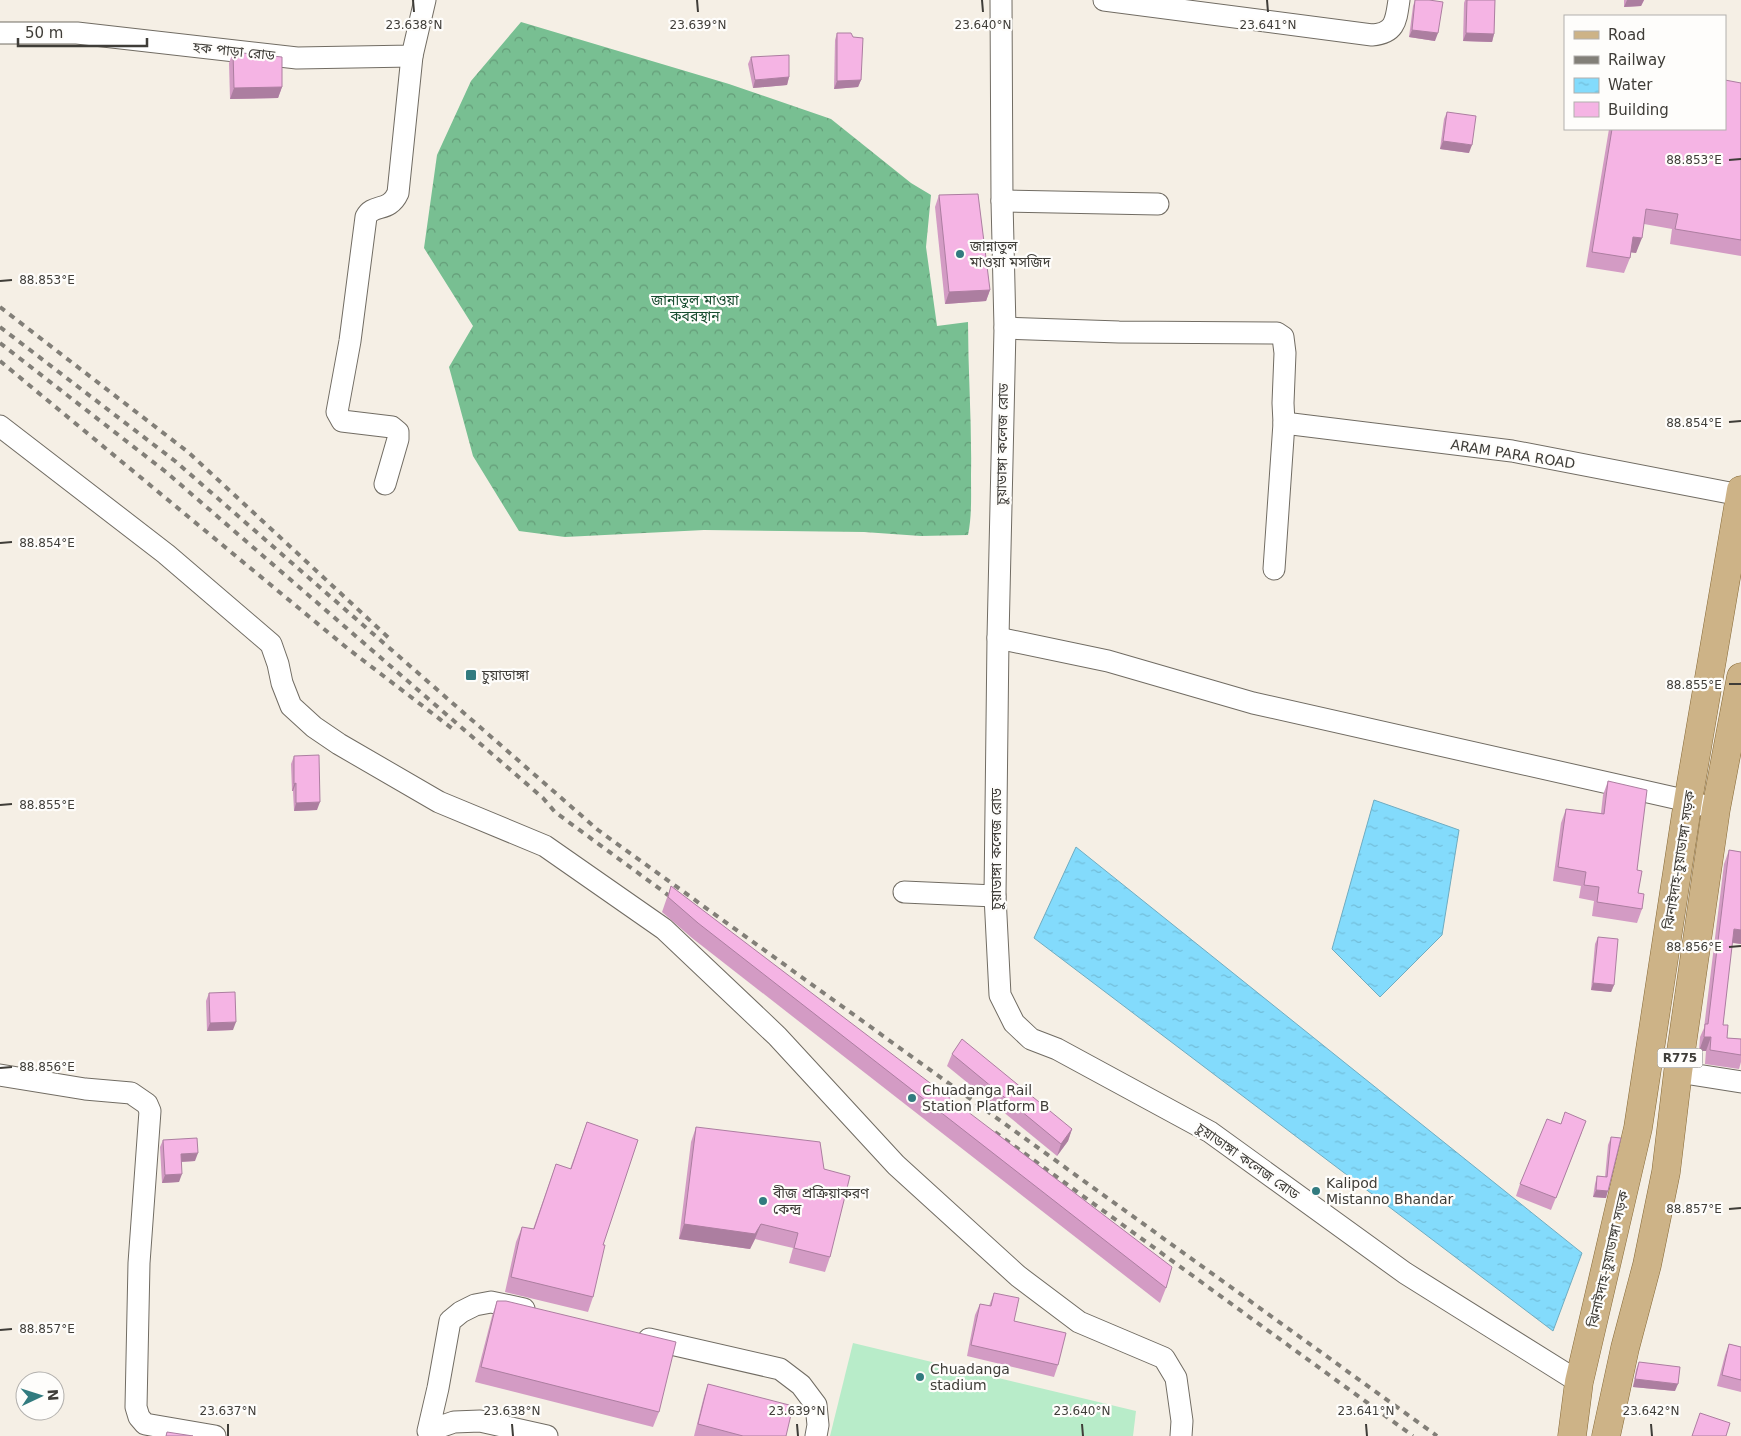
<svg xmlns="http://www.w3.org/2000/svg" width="1741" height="1436" font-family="'DejaVu Sans','Noto Sans Bengali',sans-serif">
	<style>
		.grass { fill: #b8ecc9 }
		.forest { fill: url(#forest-crowns) }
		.water { fill: url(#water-ripples); stroke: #6facc1 }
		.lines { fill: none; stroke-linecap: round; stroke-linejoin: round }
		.street-casing { stroke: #716c63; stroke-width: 23 }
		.primary-casing { stroke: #866937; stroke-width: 29 }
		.street { stroke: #fff; stroke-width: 21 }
		.primary { stroke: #cdb387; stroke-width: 28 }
		.rail { stroke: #827f78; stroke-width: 4; stroke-dasharray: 6 6; stroke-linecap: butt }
		.wall { fill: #d39bc4 }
		.shaded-wall { fill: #ac7ea0 }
		.building { fill: #f5b4e4; stroke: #ac7ea0 }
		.ticks { fill: none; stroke: #3f3d38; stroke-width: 2 }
		.poi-dot { fill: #327b7f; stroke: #fefdfb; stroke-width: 2 }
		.labels { text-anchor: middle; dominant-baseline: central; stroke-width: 4.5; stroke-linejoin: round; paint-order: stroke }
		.shield { fill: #fefdfb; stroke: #787772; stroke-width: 1 }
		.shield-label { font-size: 12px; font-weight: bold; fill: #3f3d38 }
		.street-label { font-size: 14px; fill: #3f3d38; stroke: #fefdfb }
		.poi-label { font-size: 14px; fill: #3f3d38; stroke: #fefdfb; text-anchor: start }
		.park-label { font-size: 14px; fill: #174c2f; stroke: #fefdfb }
		.ticks-label { font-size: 12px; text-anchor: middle; fill: #3f3d38; stroke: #fefdfb; stroke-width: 4.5; stroke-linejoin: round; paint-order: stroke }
	</style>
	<defs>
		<pattern id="forest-crowns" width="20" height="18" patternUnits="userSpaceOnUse" patternTransform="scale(1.25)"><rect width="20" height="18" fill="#78bf92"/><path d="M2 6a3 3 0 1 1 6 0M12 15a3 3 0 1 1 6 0" fill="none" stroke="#649c78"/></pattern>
		<pattern id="water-ripples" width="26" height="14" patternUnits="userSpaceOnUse" patternTransform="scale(1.25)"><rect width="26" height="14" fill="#83dbfc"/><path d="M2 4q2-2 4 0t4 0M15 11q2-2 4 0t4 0" fill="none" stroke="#72bdd9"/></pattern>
	</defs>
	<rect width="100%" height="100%" fill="#f5efe5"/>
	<!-- grass -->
	<polygon class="grass" points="853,1343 1136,1411 1133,1436 830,1436"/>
	<!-- forest -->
	<path class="forest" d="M521,22l208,62 102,35 80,64 20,12 -5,52 11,79 31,-4c0,51 4,102 3,153 0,20 1,41 -3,60l-47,1 -57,-4 -160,-2 -139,7 -46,-6 -46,-75 -24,-89 24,-41 -49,-78 13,-93 34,-74z"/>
	<!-- water -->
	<g class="water">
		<polygon points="1374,800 1459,830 1442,935 1380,997 1332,949"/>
		<polygon points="1076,847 1582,1253 1553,1331 1034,938"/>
	</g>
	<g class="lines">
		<defs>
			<g id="street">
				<polyline points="1001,0 1002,201 1005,328 998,638 995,896 1000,995 1014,1023 1031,1039 1057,1049 1210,1132 1405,1273 1579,1382"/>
				<path d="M1104,0l268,35c24,-2 24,-15 27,-35"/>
				<polyline points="0,33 77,33 297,58 412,56 425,0"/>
				<polyline points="1002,201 1158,204"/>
				<polyline points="1005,328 1119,332 1277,333 1283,337 1285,353 1283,403 1284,423 1274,569"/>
				<polyline points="1284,423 1512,451 1740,495"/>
				<polyline points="0,426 166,554 271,644 278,664 282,683 291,706 314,727 339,744 439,802 545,846 664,929 777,1036 896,1165 1018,1276 1079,1322 1164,1358 1176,1378 1182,1421 1181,1436"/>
				<path d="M385,484l13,-45v-7l-6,-5 -50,-6 -5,-9 13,-71 16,-124c7,-14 23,-4 32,-24l14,-137"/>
				<polyline points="998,638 1108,661 1253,703 1688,801 1716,809"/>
				<polyline points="904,892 995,896"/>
				<polyline points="1678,1072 1741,1082"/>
				<polyline points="0,1075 85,1089 131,1093 147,1104 150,1111 139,1263 136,1407 139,1417 145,1424 215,1436"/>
				<polyline points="524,1309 491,1302 475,1305 461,1312 450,1321 438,1388 428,1431 454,1422 480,1421 547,1436"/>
				<polyline points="649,1339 780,1369 801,1385 816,1405 818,1425 816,1436"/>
			</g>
			<g id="primary">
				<polyline points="1572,1436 1579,1382 1638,1128 1688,801 1741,490"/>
				<polyline points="1606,1436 1625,1348 1647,1265 1666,1172 1678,1072 1716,809 1741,677"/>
			</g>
		</defs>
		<!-- street casing -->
		<use href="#street" class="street-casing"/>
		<!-- primary casing -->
		<use href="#primary" class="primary-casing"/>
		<!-- street -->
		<use href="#street" class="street"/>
		<!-- primary -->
		<use href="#primary" class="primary"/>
		<!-- rail -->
		<g class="rail">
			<polyline points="0,307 188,452 390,639"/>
			<polyline points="0,327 175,461 598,830 1437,1436"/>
			<polyline points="0,343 166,472 543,798 555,812 679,903"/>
			<polyline points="0,361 347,648 454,730"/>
			<polyline points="995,1132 1413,1436"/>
		</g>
	</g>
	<!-- wall -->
	<g class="wall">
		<polygon points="1415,0 1429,0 1435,41 1409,37 1413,6"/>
		<polygon points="1465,0 1495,0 1494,34 1492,42 1463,41 1464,3"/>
		<polygon points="1624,0 1644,0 1641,6 1624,7"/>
		<polygon points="837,33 861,80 858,87 834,89 835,40"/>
		<polygon points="233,52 282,87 278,98 230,99 229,63"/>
		<polygon points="751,57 789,77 787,85 753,88 748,64"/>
		<polygon points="1741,83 1741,256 1670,244 1672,229 1644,224 1636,253 1631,252 1630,258 1624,273 1586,267 1609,129 1725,129"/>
		<polygon points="1447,112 1469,153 1440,149 1444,119"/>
		<polygon points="939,195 990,290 986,301 945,304 935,207"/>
		<polygon points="294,756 317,810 294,811 293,791 292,791 291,764"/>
		<polygon points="1608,781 1637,870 1638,893 1642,909 1637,923 1592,916 1594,901 1579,898 1581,886 1553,881 1561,823 1566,809 1601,813 1603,795"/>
		<polygon points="1729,850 1741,852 1741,944 1732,943 1723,1025 1727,1038 1741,1039 1741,1062 1739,1069 1705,1064 1706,1051 1699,1051 1700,1037 1704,1028 1724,864"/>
		<polygon points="671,886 1166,1288 1160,1303 692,938 662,912"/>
		<polygon points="1598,937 1614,985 1611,992 1591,990 1595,944"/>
		<polygon points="209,993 233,1030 207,1031 206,1001"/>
		<polygon points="952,1054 1072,1129 1068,1141 1057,1156 947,1066"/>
		<polygon points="587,1122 603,1245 593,1297 588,1312 505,1292 516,1242 522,1227 533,1229 556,1164 570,1169"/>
		<polygon points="696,1127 830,1257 825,1272 789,1263 793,1248 755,1239 750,1249 679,1239 691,1142"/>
		<polygon points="1582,1132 1551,1210 1516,1196 1520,1184"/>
		<polygon points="1611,1137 1606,1198 1593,1197 1595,1184 1597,1176 1605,1177 1608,1145"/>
		<polygon points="163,1140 195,1161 181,1162 179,1182 162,1183 160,1147"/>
		<polygon points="994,1293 1014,1321 1058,1365 1054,1377 967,1356 975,1315 980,1304 989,1306"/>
		<polygon points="497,1301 659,1412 653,1427 475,1382 492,1316"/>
		<polygon points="1729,1344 1741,1347 1741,1392 1717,1386 1725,1355"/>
		<polygon points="1639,1362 1675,1391 1633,1387 1636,1370"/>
		<polygon points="708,1384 786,1436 694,1436 704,1396"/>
	</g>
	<!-- shaded-wall -->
	<g class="shaded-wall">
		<polygon points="1627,0 1644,0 1641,6 1624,7"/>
		<polygon points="1412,30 1438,33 1435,41 1409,37"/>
		<polygon points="1466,33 1494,34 1492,42 1463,41"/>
		<polygon points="789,77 787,85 753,88 755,80"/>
		<polygon points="861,80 858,87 834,89 837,81"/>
		<polygon points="282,87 278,98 230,99 234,88"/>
		<polygon points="1443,141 1472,145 1469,153 1440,149"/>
		<polygon points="1633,237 1642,238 1636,253 1628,252"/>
		<polygon points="990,290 986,301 945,304 949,292"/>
		<polygon points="296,783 293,791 292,791 294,784"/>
		<polygon points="320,802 317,810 294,811 296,803"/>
		<polygon points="1734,929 1741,930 1741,944 1729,942"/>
		<polygon points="1593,983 1614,985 1611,992 1591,990"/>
		<polygon points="236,1022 233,1030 207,1031 210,1023"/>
		<polygon points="1704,1037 1711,1037 1706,1051 1699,1051"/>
		<polygon points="1072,1129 1068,1141 1057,1156 1061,1144"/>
		<polygon points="198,1153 195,1161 178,1162 181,1154"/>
		<polygon points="182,1174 179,1182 162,1183 165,1175"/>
		<polygon points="1596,1190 1608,1191 1606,1198 1593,1197"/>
		<polygon points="684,1224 761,1224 755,1239 750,1249 679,1239"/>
		<polygon points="1635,1379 1678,1384 1675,1391 1633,1387"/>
	</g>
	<!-- building -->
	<g class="building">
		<polygon points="1415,0 1429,0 1443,2 1438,33 1412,30"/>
		<polygon points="1467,0 1495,0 1494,34 1466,33"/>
		<polygon points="837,33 851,33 853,37 863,38 861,80 837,81"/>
		<polygon points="233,52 282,57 282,87 234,88"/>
		<polygon points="789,55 789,77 755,80 751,57"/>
		<polygon points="1725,80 1741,83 1741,240 1675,229 1678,214 1646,209 1642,238 1633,237 1630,258 1592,252 1612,129 1725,129"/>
		<polygon points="1447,112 1476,116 1472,145 1443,141"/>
		<polygon points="978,194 990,290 949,292 939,195"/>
		<polygon points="319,755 320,802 296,803 296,783 294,784 294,756"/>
		<polygon points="1608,781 1647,790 1637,870 1642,871 1638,893 1644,894 1642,909 1597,902 1599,887 1584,885 1586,872 1558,867 1566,809 1604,814"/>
		<polygon points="1729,850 1741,852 1741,930 1734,929 1723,1025 1728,1025 1727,1038 1741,1039 1741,1055 1710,1050 1711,1037 1704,1037 1705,1024 1708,1024"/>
		<polygon points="671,886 1172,1267 1166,1288 698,923 668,897"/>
		<polygon points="1598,937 1618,939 1614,985 1593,983"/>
		<polygon points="235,992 236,1022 210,1023 209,993"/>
		<polygon points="962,1039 1072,1129 1061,1144 952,1054"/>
		<polygon points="1565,1112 1586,1121 1556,1198 1520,1184 1547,1119 1561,1124"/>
		<polygon points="587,1122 638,1140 603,1245 605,1245 593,1297 511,1277 522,1227 534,1229 556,1164 571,1169"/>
		<polygon points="696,1127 820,1142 824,1169 850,1176 830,1257 794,1248 798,1233 761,1224 755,1234 684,1224"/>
		<polygon points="1611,1137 1621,1138 1608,1191 1596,1190 1597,1176 1607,1177"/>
		<polygon points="197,1138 198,1153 181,1154 182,1174 165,1175 163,1140"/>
		<polygon points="994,1293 1019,1298 1014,1321 1066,1333 1058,1365 971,1345 980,1304 991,1306"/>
		<polygon points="497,1301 506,1301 676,1342 659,1412 481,1367"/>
		<polygon points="1729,1344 1741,1347 1741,1380 1722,1375"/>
		<polygon points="1639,1362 1680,1367 1678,1384 1635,1379"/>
		<polygon points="708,1384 793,1406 786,1436 743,1436 698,1424"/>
		<polygon points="1700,1413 1730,1423 1726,1436 1692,1436"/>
		<polygon points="167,1432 193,1436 166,1436"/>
	</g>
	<!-- ticks -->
	<path class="ticks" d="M413,0l1,12M697,0l1,12M982,0l1,12M1267,0l1,12M1729,160l12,-1M0,281l12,-1M1729,422l12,-1M0,543l12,-1M1729,684h12M0,805l12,-1M1729,947l12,-1M0,1068l12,-1M1729,1209l12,-1M0,1330l12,-1M228,1424v12M512,1424l1,12M797,1424l1,12M1082,1424l1,12M1366,1424l1,12M1651,1424l1,12"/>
	<!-- markers -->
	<g class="poi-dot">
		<circle cx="960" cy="254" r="5"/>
		<rect x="465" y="669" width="12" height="12" rx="2.5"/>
		<circle cx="912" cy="1098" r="5"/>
		<circle cx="1316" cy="1191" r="5"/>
		<circle cx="763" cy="1201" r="5"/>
		<circle cx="920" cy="1377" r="5"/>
	</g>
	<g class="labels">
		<!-- shield labels -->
		<rect class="shield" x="1657.5" y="1048.5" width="45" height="19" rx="4"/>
		<g class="shield-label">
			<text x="1680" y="1058">R775</text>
		</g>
		<!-- street labels -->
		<g class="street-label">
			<text transform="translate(234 51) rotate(6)">হক পাড়া রোড</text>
			<text transform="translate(1002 444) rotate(-89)">চুয়াডাঙ্গা কলেজ রোড</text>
			<text transform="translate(1513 454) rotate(9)">ARAM PARA ROAD</text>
			<text transform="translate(996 849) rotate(-90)">চুয়াডাঙ্গা কলেজ রোড</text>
			<text transform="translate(1679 860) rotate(-81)">ঝিনাইদাহ-চুয়াডাঙ্গা সড়ক</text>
			<text transform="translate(1248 1161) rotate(35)">চুয়াডাঙ্গা কলেজ রোড</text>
			<text transform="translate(1608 1259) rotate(-77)">ঝিনাইদাহ-চুয়াডাঙ্গা সড়ক</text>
		</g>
		<!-- poi labels -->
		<g class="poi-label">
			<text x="970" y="246">জান্নাতুল<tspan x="970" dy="16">মাওয়া মসজিদ</tspan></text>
			<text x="482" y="675">চুয়াডাঙ্গা</text>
			<text x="922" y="1090">Chuadanga Rail<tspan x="922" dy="16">Station Platform B</tspan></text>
			<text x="1326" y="1183">Kalipod<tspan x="1326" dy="16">Mistanno Bhandar</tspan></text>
			<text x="773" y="1193">বীজ প্রক্রিয়াকরণ<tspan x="773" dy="16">কেন্দ্র</tspan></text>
			<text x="930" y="1369">Chuadanga<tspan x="930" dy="16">stadium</tspan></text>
		</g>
		<!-- park labels -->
		<g class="park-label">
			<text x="695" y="300">জানাতুল মাওয়া<tspan x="695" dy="16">কবরস্থান</tspan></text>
		</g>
	</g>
	<g class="ticks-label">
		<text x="414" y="29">23.638°N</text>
		<text x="698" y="29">23.639°N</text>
		<text x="983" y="29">23.640°N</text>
		<text x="1268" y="29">23.641°N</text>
		<text x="1694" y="164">88.853°E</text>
		<text x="47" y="284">88.853°E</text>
		<text x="1694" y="427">88.854°E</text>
		<text x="47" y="547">88.854°E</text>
		<text x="1694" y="689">88.855°E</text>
		<text x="47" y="809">88.855°E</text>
		<text x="1694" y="951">88.856°E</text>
		<text x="47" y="1071">88.856°E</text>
		<text x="1694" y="1213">88.857°E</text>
		<text x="47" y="1333">88.857°E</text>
		<text x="228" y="1415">23.637°N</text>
		<text x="512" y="1415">23.638°N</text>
		<text x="797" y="1415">23.639°N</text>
		<text x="1082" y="1415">23.640°N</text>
		<text x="1366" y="1415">23.641°N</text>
		<text x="1651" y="1415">23.642°N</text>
	</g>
	<!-- legend -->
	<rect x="1564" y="15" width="162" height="115" fill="#fefdfb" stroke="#b2b0ad"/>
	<rect x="1574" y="31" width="25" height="8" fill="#cdb387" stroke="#b2b0ad"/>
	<text x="1608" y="40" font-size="15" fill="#3f3d38">Road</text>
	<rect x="1574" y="56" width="25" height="8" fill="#827f78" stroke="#b2b0ad"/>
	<text x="1608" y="65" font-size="15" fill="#3f3d38">Railway</text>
	<rect x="1574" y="78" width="25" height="15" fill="url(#water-ripples)" stroke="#b2b0ad"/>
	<text x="1608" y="90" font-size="15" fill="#3f3d38">Water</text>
	<rect x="1574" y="102" width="25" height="15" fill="#f5b4e4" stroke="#b2b0ad"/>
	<text x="1608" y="115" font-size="15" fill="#3f3d38">Building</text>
	<!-- north arrow -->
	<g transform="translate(40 1396) rotate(86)"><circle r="24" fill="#fefdfb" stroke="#b2b0ad"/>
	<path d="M0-4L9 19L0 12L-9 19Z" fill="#327b7f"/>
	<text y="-8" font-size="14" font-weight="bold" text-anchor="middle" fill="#3f3d38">N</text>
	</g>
	<!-- scale -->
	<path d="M18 38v8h129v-8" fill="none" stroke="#3f3d38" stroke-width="2.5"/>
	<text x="25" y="38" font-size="15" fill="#3f3d38" stroke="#fefdfb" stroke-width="4" paint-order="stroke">50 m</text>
</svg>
